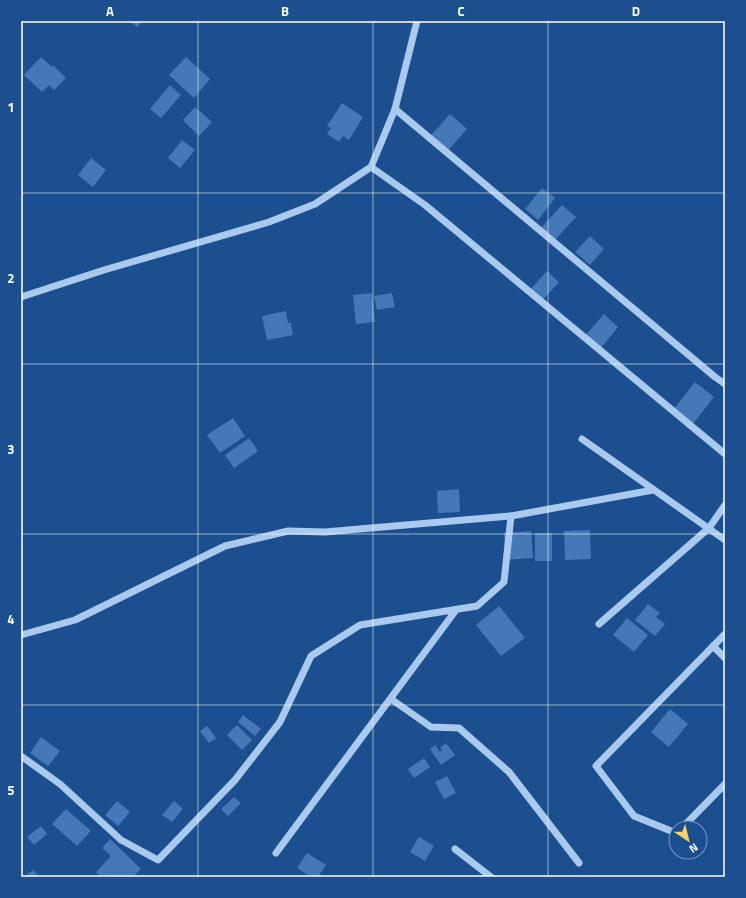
<svg xmlns="http://www.w3.org/2000/svg" width="746" height="898" font-family="'Titillium Web',sans-serif">
	<style>
		.building { fill: #4478b7 }
		.lines { fill: none; stroke-linecap: round; stroke-linejoin: round }
		.minor { stroke: #a9c9ee; stroke-width: 7 }
		.grid { fill: none; stroke: #fff; stroke-width: 1; stroke-opacity: 0.55 }
		.neatline { fill: none; stroke: #fff; stroke-width: 1.5 }
		.grid-label { font-size: 13px; text-anchor: middle; font-weight: bold; fill: #fff }
	</style>
	<rect width="100%" height="100%" fill="#1b4f8f"/>
	<!-- building -->
	<g class="building">
		<polygon points="130,21 142,21 137,27"/>
		<polygon points="41,57 52,67 53,65 66,78 54,90 49,85 42,92 24,75"/>
		<polygon points="186,57 210,79 194,98 169,75"/>
		<polygon points="170,85 181,95 161,118 150,109"/>
		<polygon points="342,103 363,117 349,140 343,136 339,142 327,134 331,128 327,126"/>
		<polygon points="195,107 212,122 199,136 183,120"/>
		<polygon points="450,114 467,129 444,155 427,140"/>
		<polygon points="182,140 195,150 180,168 168,158"/>
		<polygon points="91,158 106,170 93,187 78,175"/>
		<polygon points="542,188 555,198 538,220 525,209"/>
		<polygon points="562,205 576,217 553,242 539,230"/>
		<polygon points="590,236 604,249 590,265 575,252"/>
		<polygon points="547,271 559,282 540,303 528,292"/>
		<polygon points="372,293 375,322 356,324 353,295"/>
		<polygon points="392,293 395,307 377,310 374,296"/>
		<polygon points="286,311 288,323 291,323 293,335 267,340 262,316"/>
		<polygon points="604,314 618,327 600,349 585,336"/>
		<polygon points="695,382 714,397 692,425 673,410"/>
		<polygon points="233,418 245,436 220,453 207,435"/>
		<polygon points="249,438 258,451 234,468 225,455"/>
		<polygon points="459,489 460,512 438,513 437,491"/>
		<polygon points="590,530 591,559 565,560 564,531"/>
		<polygon points="531,531 533,558 506,560 504,533"/>
		<rect x="535" y="533" width="17" height="28"/>
		<polygon points="648,604 660,613 656,617 665,624 655,636 635,620"/>
		<polygon points="499,606 525,638 501,656 476,625"/>
		<polygon points="627,618 648,635 634,652 613,635"/>
		<polygon points="670,709 688,724 669,747 651,732"/>
		<polygon points="243,715 261,729 255,736 238,722"/>
		<polygon points="237,725 252,740 242,750 227,735"/>
		<polygon points="207,726 216,738 209,743 200,731"/>
		<polygon points="41,737 60,751 48,766 30,753"/>
		<polygon points="446,743 455,755 441,765 430,749 435,745 440,752 442,750 440,748"/>
		<polygon points="424,758 430,767 414,778 408,769"/>
		<polygon points="447,776 456,793 444,799 435,782"/>
		<polygon points="234,797 241,803 228,816 221,809"/>
		<polygon points="117,801 130,812 118,826 105,815"/>
		<polygon points="174,801 183,809 172,822 162,815"/>
		<polygon points="66,809 91,831 77,846 52,824"/>
		<polygon points="41,826 47,834 34,845 27,837"/>
		<polygon points="419,837 434,846 425,861 410,852"/>
		<polygon points="110,839 141,869 133,877 101,877 96,872 111,856 102,848"/>
		<polygon points="307,853 326,865 318,877 311,877 297,868"/>
		<polygon points="33,870 39,877 24,877"/>
	</g>
	<g class="lines">
		<!-- minor -->
		<g class="minor">
			<polyline points="395,109 715,377 725,384"/>
			<polyline points="371,167 425,205 725,454"/>
			<polyline points="21,297 104,270 269,222 315,204 371,167 395,109 417,21"/>
			<polyline points="582,439 725,540"/>
			<polyline points="599,624 709,528 725,505"/>
			<polyline points="21,635 75,620 225,546 288,531 325,532 511,516 653,490"/>
			<polyline points="713,646 725,658"/>
			<polyline points="391,699 431,727 459,728 509,772 579,863"/>
			<polyline points="21,756 60,784 121,840 158,860 235,780 280,722 311,656 360,625 477,606 504,582 511,516"/>
			<polyline points="682,828 725,784"/>
			<polyline points="676,833 634,816 596,766 725,634"/>
			<polyline points="455,849 491,877"/>
			<polyline points="276,853 456,610"/>
		</g>
	</g>
	<!-- grid -->
	<path class="grid" d="M198,21v856M373,21v856M548,21v856M21,193h704M21,364h704M21,534h704M21,705h704"/>
	<!-- border -->
	<rect width="746" height="898" fill="none" stroke="#1b4f8f" stroke-width="44"/>
	<!-- north arrow -->
	<g transform="translate(688 840) rotate(145)"><circle r="19" fill="#1b4f8f" stroke="#7695bc"/>
	<path d="M0-3L7 15L0 10L-7 15Z" fill="#ffd166"/>
	<text y="-6" font-size="11" font-weight="bold" text-anchor="middle" fill="#ffffff">N</text>
	</g>
	<rect x="22" y="22" width="702" height="854" class="neatline"/>
	<g class="grid-label">
		<text x="110" y="16">A</text>
		<text x="285" y="16">B</text>
		<text x="461" y="16">C</text>
		<text x="636" y="16">D</text>
		<text x="11" y="112">1</text>
		<text x="11" y="283">2</text>
		<text x="11" y="454">3</text>
		<text x="11" y="624">4</text>
		<text x="11" y="795">5</text>
	</g>
</svg>
